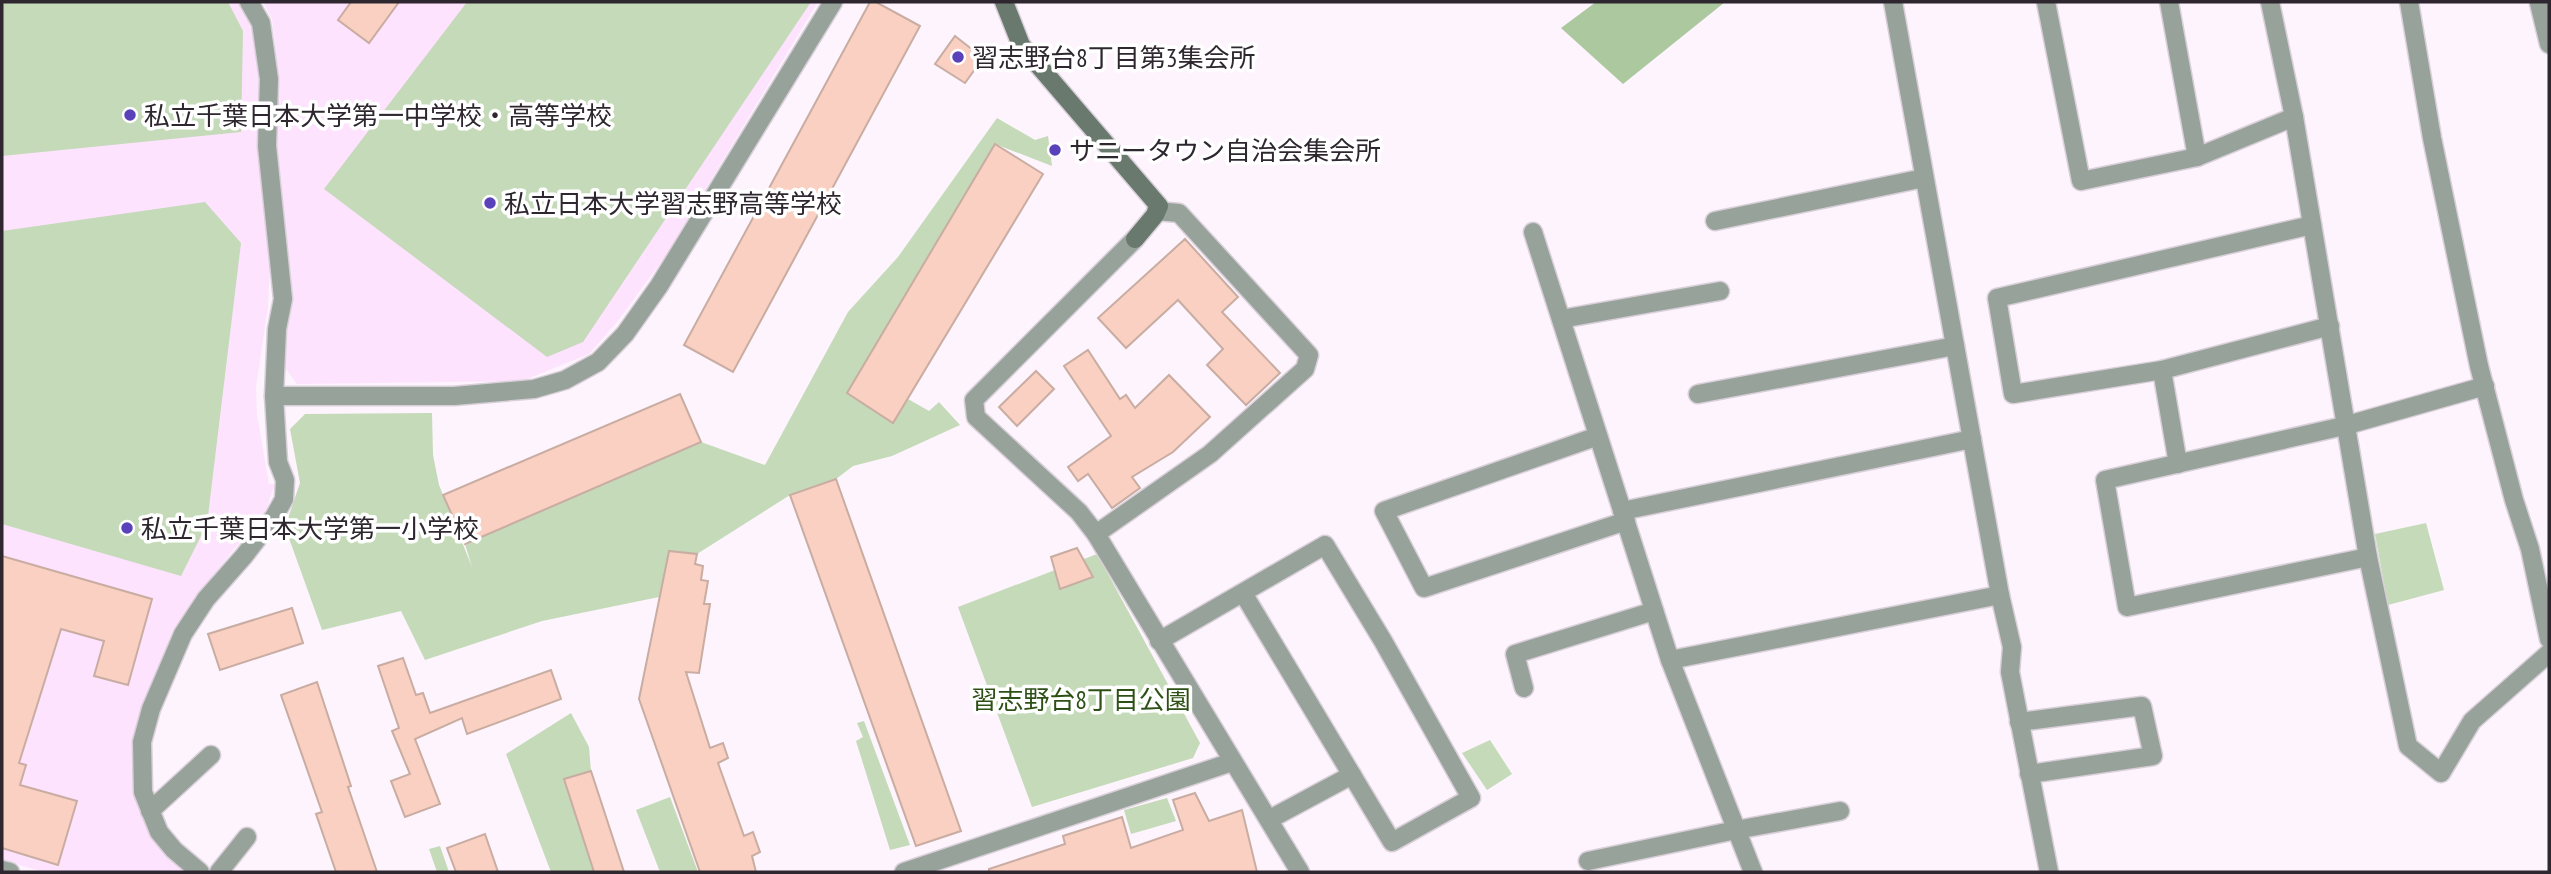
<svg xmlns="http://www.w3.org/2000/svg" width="2551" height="874" font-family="'PT Sans Narrow','Noto Sans JP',sans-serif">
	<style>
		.built { fill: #fee3ff }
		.green { fill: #c4dab8 }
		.forest { fill: #acc89e }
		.building { fill: #f9d0c1; stroke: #c9aca2; stroke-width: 2 }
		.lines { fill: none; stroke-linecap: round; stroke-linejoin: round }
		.street-casing { stroke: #d8cfd8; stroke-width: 21 }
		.secondary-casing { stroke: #d8cfd8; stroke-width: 21 }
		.street { stroke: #97a29a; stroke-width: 18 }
		.secondary { stroke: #6a796e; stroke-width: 18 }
		.poi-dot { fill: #5a42ba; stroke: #fff; stroke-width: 2.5 }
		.labels { text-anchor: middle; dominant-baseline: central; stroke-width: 7; stroke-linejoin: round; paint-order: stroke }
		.poi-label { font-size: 26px; fill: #2e272f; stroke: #fff; text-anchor: start }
		.park-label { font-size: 26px; fill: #2e5016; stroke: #fff }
	</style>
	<rect width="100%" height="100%" fill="#fdf4fd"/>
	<!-- built -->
	<g class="built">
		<polygon points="2,2 239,2 252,26 259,83 258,146 270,266 268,307 256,387 257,414 269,484 275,484 266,510 201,590 174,628 142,707 134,741 135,795 143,816 154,838 190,872 44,872 2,860"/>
		<polygon points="263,2 818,2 664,258 618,321 589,354 522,381 297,384 285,368 287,329 293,295 277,149 279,80 272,19"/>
	</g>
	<!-- green -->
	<g class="green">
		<polygon points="2,2 228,2 243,31 241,132 2,156"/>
		<polygon points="467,2 811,2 583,342 547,357 324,189"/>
		<polygon points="997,118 1035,140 1048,136 1052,166 995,144 893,423 908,399 929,411 939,402 960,425 892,456 853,466 836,479 790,495 697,554 669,552 659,597 542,621 425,660 401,611 322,630 285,527 300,483 290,429 305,414 432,413 433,455 439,485 472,567 465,544 701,442 765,465 848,312 898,257"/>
		<polygon points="205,202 241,243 207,524 181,576 2,524 2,231"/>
		<polygon points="2426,523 2444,590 2388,605 2375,534"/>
		<polygon points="1097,554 1200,743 1193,758 1032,807 958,607"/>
		<polygon points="571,713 589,747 591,771 564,780 594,872 551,872 506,754"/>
		<polygon points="864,721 910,845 890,850 856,741 863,737 857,723"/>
		<polygon points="1490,740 1512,774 1487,790 1462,753"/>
		<polygon points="670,797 698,872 660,872 636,810"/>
		<polygon points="1167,798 1176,821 1131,834 1124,810"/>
		<polygon points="440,846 449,872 437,872 429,849"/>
	</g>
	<!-- forest -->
	<polygon class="forest" points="1596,2 1725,2 1623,84 1561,28"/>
	<!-- building -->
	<g class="building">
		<polygon points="351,2 399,2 369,43 338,20"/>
		<polygon points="870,2 876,2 920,26 733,372 684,345"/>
		<polygon points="955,36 978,54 974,60 978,65 965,83 935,64"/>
		<polygon points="995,144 1043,174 893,423 847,393"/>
		<polygon points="1185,239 1238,297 1222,312 1280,373 1246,405 1207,365 1223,349 1178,300 1126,348 1098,318"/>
		<polygon points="1088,350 1120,399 1126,395 1135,408 1169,375 1210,417 1173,452 1132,477 1140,488 1112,508 1088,474 1078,481 1068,467 1111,436 1064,366"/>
		<polygon points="1036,371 1054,389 1017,426 999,407"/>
		<polygon points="680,394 701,442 465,544 443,495"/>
		<polygon points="836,479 961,831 916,846 790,495"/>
		<polygon points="1077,548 1093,577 1060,589 1051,557"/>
		<polygon points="669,551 697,554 695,564 703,566 701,580 708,581 704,604 710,604 699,673 686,672 710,748 723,743 728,758 718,763 744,836 753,832 760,852 752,856 756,872 700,872 639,699"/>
		<polygon points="2,556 152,599 128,685 94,676 104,641 61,629 19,763 26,765 20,785 77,801 58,865 2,848"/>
		<polygon points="292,608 303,643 220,670 208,634"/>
		<polygon points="403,658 416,695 423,693 430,713 551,670 561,699 467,734 462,718 415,739 440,804 405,817 391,781 410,774 392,731 399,728 378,666"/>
		<polygon points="317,682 351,786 348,787 377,872 336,872 316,814 322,812 281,695"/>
		<polygon points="591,771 624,872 594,872 564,779"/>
		<polygon points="1195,793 1209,821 1242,810 1257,872 989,872 989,869 1065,844 1063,836 1122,817 1131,848 1183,830 1173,800"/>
		<polygon points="485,834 498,872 456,872 447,848"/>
	</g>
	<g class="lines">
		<defs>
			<g id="street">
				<polyline points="1893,2 2000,595 2012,647 2010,672 2049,872"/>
				<polyline points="2046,2 2081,181 2197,157 2294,117"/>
				<polyline points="2169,2 2197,157"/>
				<polyline points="2270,2 2294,117 2368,557 2408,746 2441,773 2472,721 2549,653"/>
				<polyline points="2409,2 2432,138 2479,366 2514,500 2530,549 2549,639"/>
				<polyline points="2545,2 2539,3 2549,44"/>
				<polyline points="1715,221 1924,178"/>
				<polyline points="1533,232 1670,660 1753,872"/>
				<polyline points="1135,239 974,400 976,417 1079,512 1096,534 1300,872"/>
				<polyline points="1561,319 1720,291"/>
				<polyline points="2162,370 2013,394 1997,298 2312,225"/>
				<polyline points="1698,394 1955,346"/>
				<polyline points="274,396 454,396 534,389 565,380 598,362 625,334 659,286 833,2"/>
				<polyline points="1598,436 1384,511 1424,588 1626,521"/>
				<polyline points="2178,464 2162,370 2330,326"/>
				<polyline points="1622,511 1972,439"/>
				<polyline points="1096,534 1210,454 1305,369 1309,355 1179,213 1156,211"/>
				<polyline points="2368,557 2127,607 2105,480 2344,426 2485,386"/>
				<polyline points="1159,641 1325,545 1383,641 1471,798 1392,842 1243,593"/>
				<polyline points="1670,660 2000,595"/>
				<polyline points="1524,688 1515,654 1654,611"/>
				<polyline points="2019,722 2142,706 2153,756 2029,774"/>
				<polyline points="150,811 211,755"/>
				<polyline points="1270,819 1352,775"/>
				<polyline points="1588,861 1736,830 1840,811"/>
				<polyline points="2,870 10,872"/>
				<polyline points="200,872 174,850 159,832 143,792 142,742 151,709 183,634 206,599 244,556 274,517 284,499 285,480 278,462 274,396 277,329 283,299 267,146 269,79 261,23 249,2"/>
				<polyline points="219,872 247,837"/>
				<polyline points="904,872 1232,762"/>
			</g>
			<polyline id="secondary" points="1004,2 1021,45 1159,206 1155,215 1135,239"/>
		</defs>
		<!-- street casing -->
		<use href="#street" class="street-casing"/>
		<!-- secondary casing -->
		<use href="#secondary" class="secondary-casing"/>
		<!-- street -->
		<use href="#street" class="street"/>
		<!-- secondary -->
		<use href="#secondary" class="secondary"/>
	</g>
	<!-- markers -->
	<g class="poi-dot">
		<circle cx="958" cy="57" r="7"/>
		<circle cx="130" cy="115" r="7"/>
		<circle cx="1055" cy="150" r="7"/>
		<circle cx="490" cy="203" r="7"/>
		<circle cx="127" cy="528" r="7"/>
	</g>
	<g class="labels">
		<!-- poi labels -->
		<g class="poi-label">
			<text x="972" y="57">習志野台8丁目第3集会所</text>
			<text x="144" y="115">私立千葉日本大学第一中学校・高等学校</text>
			<text x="1069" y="150">サニータウン自治会集会所</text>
			<text x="504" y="203">私立日本大学習志野高等学校</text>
			<text x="141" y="528">私立千葉日本大学第一小学校</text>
		</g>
		<!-- park labels -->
		<g class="park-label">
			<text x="1081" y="699">習志野台8丁目公園</text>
		</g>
	</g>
	<!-- border -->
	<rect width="2551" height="874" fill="none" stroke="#2e272f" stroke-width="7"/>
</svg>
